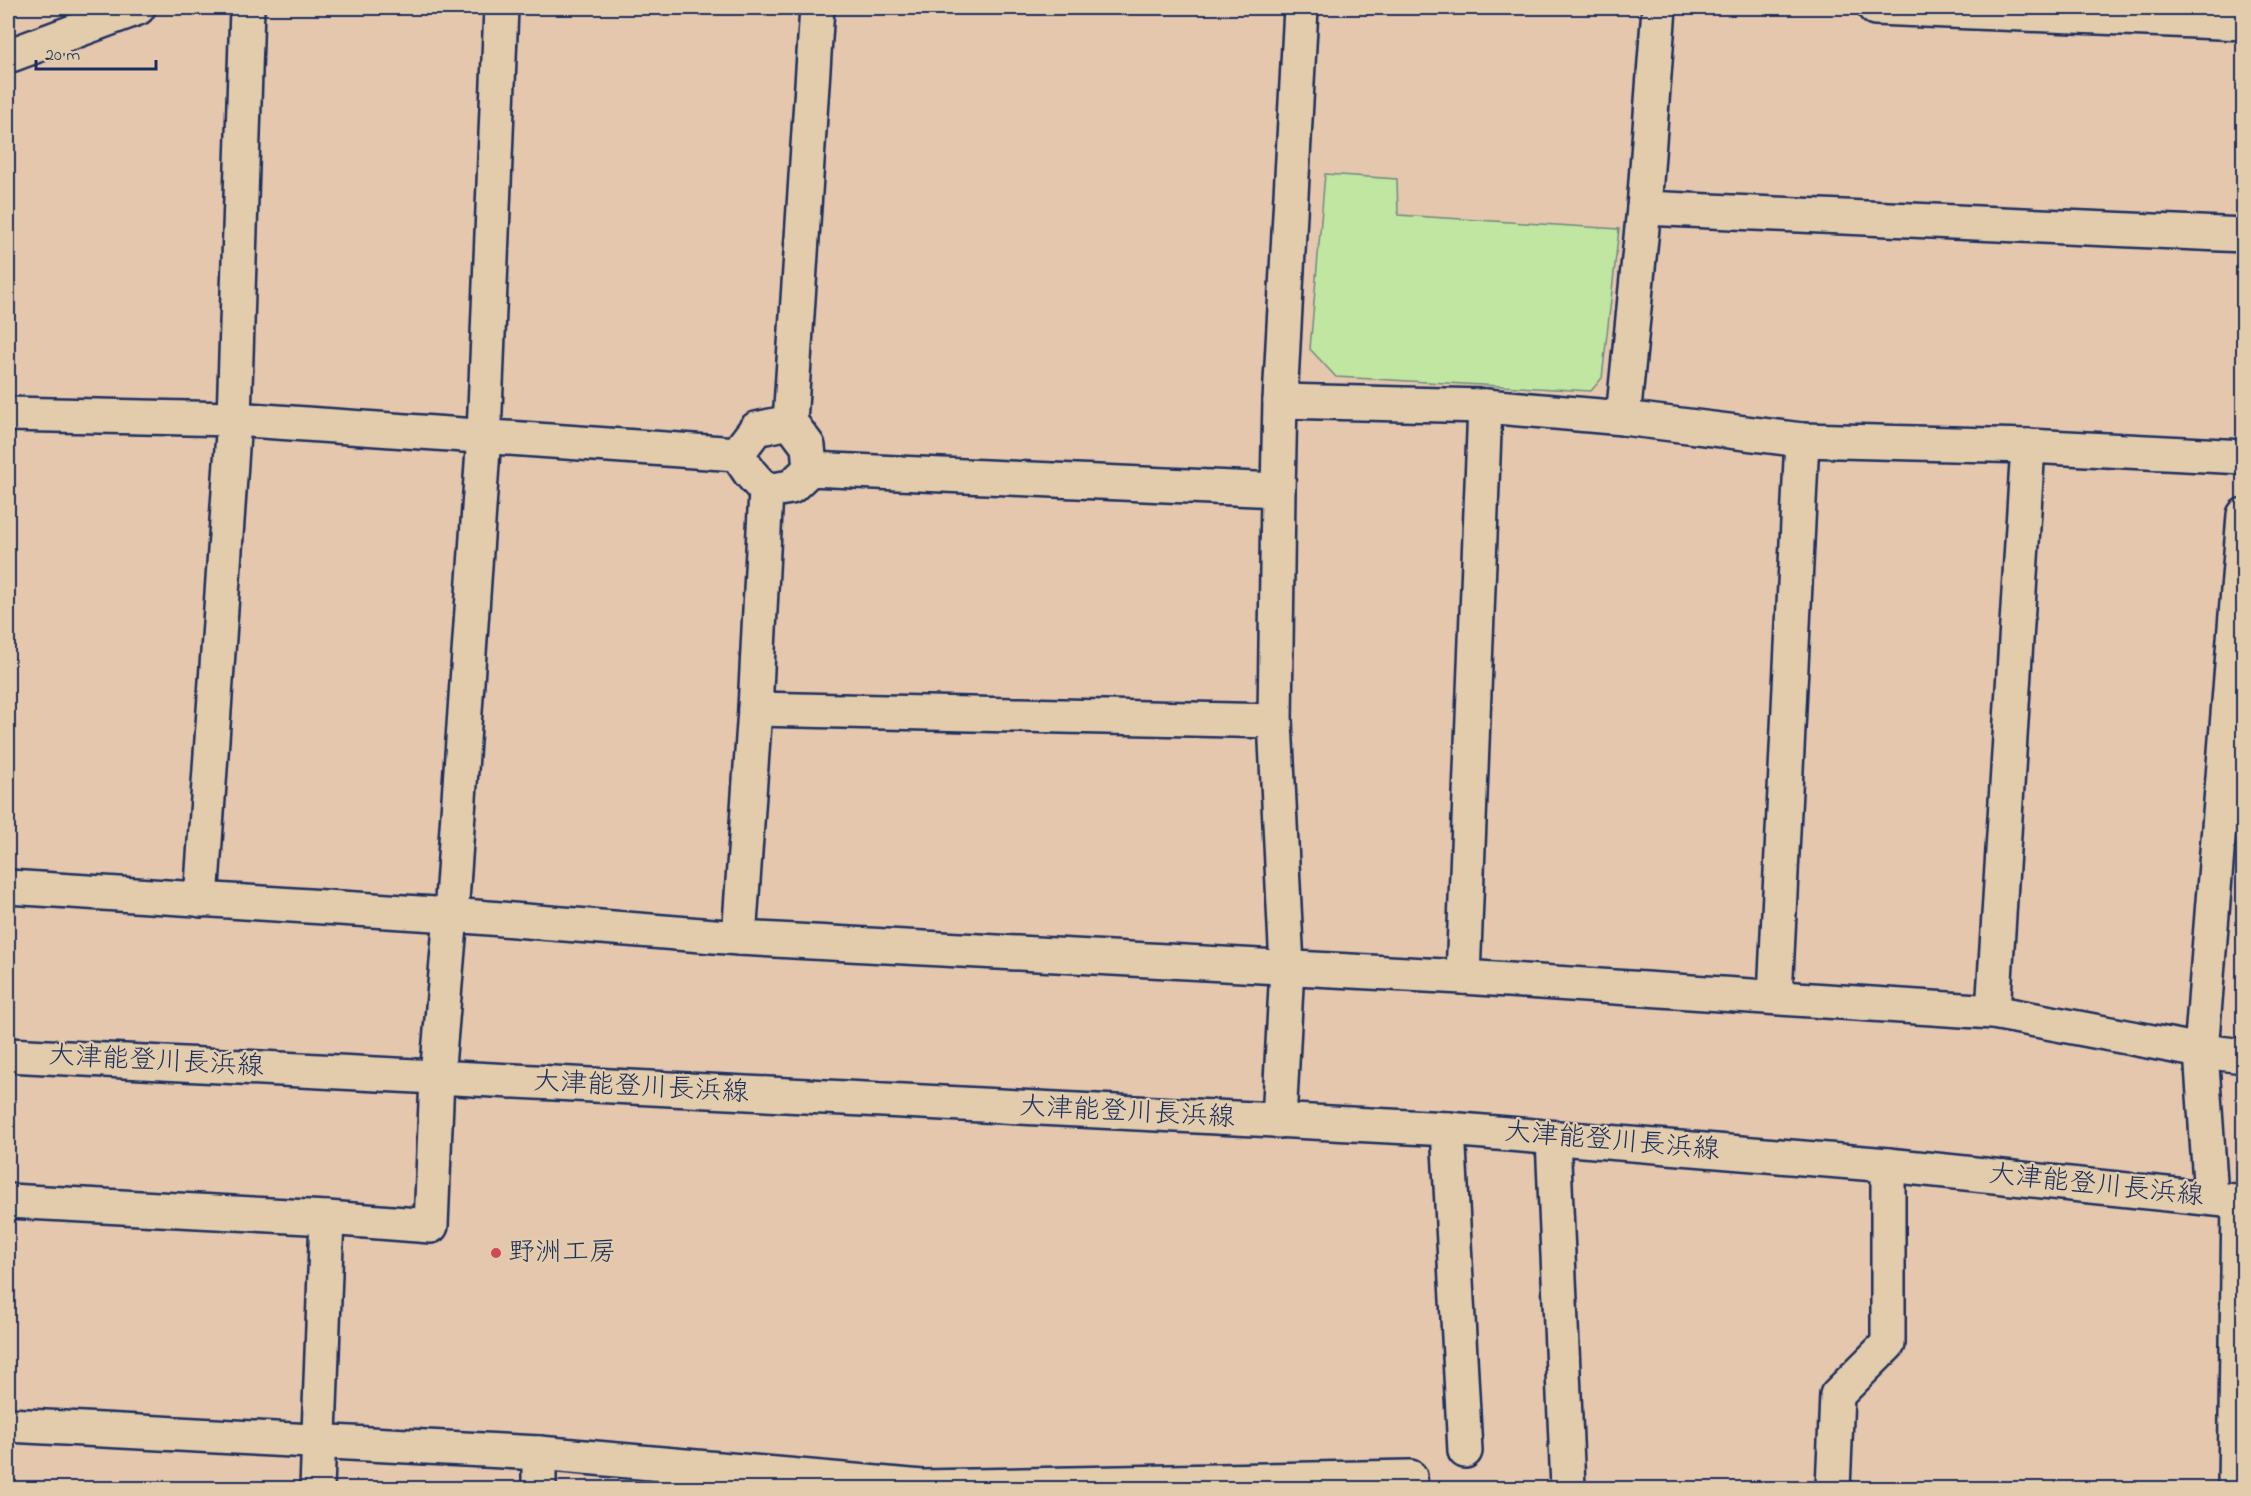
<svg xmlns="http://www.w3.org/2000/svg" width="2251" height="1496" font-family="'Indie Flower','Klee One',sans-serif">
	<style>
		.green { fill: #c0e6a1; stroke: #6e8a80; stroke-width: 1.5 }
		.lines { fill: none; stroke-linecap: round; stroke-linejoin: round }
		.minor-casing { stroke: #1b2f5e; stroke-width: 38 }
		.major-casing { stroke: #1b2f5e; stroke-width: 38 }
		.minor { stroke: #e3ccac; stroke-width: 33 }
		.major { stroke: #e3ccac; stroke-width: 33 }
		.poi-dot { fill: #d1495b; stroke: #e3ccac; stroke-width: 2 }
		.labels { text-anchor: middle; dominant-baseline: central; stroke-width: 4.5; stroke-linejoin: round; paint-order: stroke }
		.street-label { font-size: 27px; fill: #1b2f5e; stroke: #e3ccac }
		.poi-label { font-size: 27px; fill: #1b2f5e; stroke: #e3ccac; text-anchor: start }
	</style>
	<rect width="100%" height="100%" fill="#e5c7ad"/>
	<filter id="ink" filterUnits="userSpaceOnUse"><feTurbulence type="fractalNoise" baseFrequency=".0167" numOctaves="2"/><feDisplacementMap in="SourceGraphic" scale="12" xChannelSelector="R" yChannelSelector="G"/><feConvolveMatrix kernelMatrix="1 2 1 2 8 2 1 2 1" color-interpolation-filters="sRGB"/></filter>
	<g filter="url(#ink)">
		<!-- green -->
		<polygon class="green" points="1325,174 1397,179 1398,215 1619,229 1602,378 1591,391 1336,377 1310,349"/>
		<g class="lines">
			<defs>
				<g id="minor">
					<polyline points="1875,8 2244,23"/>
					<polyline points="8,56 138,8"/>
					<polyline points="1644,208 2244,235"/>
					<polyline points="1280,401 1485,406 1623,418 1802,440 2028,446 2244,457"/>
					<polyline points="8,414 234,419 737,454 750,473 766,491 791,487 810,469 1278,490"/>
					<polyline points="1623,418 1644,208 1659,8"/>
					<polyline points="790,422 817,8"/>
					<polyline points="737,454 756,429 790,422 808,446 810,469"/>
					<polyline points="755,709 1275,721"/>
					<polyline points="8,887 451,915 739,938 1463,977 1993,1012 2201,1051 2244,1056"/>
					<polyline points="201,900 234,419 247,8"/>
					<polyline points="739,938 755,709 766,491"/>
					<polyline points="1463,977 1485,406"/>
					<polyline points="1775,996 1802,440"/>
					<polyline points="1993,1012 2028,446"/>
					<polyline points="1279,1121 1287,967 1275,721 1278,490 1280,401 1301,8"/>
					<polyline points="1448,1129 1465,1451"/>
					<polyline points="1553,1138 1568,1488"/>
					<polyline points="2211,1197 2201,1051 2244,515"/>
					<polyline points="8,1201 327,1218 431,1226 437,1077 451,915 484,435 501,8"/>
					<polyline points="8,1425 539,1453 922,1487 1410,1477 1411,1488"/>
					<polyline points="317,1488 327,1218"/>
					<polyline points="539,1488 539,1453"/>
					<polyline points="1833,1488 1837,1395 1888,1344 1888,1165"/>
					<polyline points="2235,1488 2239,1201"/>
				</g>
				<polyline id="major" points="8,1055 1448,1129 1888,1165 2244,1202"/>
			</defs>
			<!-- minor casing -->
			<use href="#minor" class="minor-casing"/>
			<!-- major casing -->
			<use href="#major" class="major-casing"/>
			<!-- minor -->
			<use href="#minor" class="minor"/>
			<!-- major -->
			<use href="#major" class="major"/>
		</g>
	</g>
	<!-- markers -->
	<circle class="poi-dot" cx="496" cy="1253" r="6"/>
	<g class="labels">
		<!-- street labels -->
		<g class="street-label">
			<text transform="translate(156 1062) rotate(3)">大津能登川長浜線</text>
			<text transform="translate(641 1088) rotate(3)">大津能登川長浜線</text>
			<text transform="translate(1127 1113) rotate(3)">大津能登川長浜線</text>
			<text transform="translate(1612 1142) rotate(5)">大津能登川長浜線</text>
			<text transform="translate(2096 1186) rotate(6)">大津能登川長浜線</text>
		</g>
		<!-- poi labels -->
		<g class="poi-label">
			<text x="508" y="1253">野洲工房</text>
		</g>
	</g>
	<!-- margin -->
	<rect width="2251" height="1496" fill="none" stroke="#e3ccac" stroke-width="30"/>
	<rect x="15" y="15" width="2221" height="1466" fill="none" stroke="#1b2f5e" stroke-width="2" filter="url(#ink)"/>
	<!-- scale -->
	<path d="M36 60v9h120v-9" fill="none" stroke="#1b2f5e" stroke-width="3"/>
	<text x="45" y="60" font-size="18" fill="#1b2f5e" stroke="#e3ccac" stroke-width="4.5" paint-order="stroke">20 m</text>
</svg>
